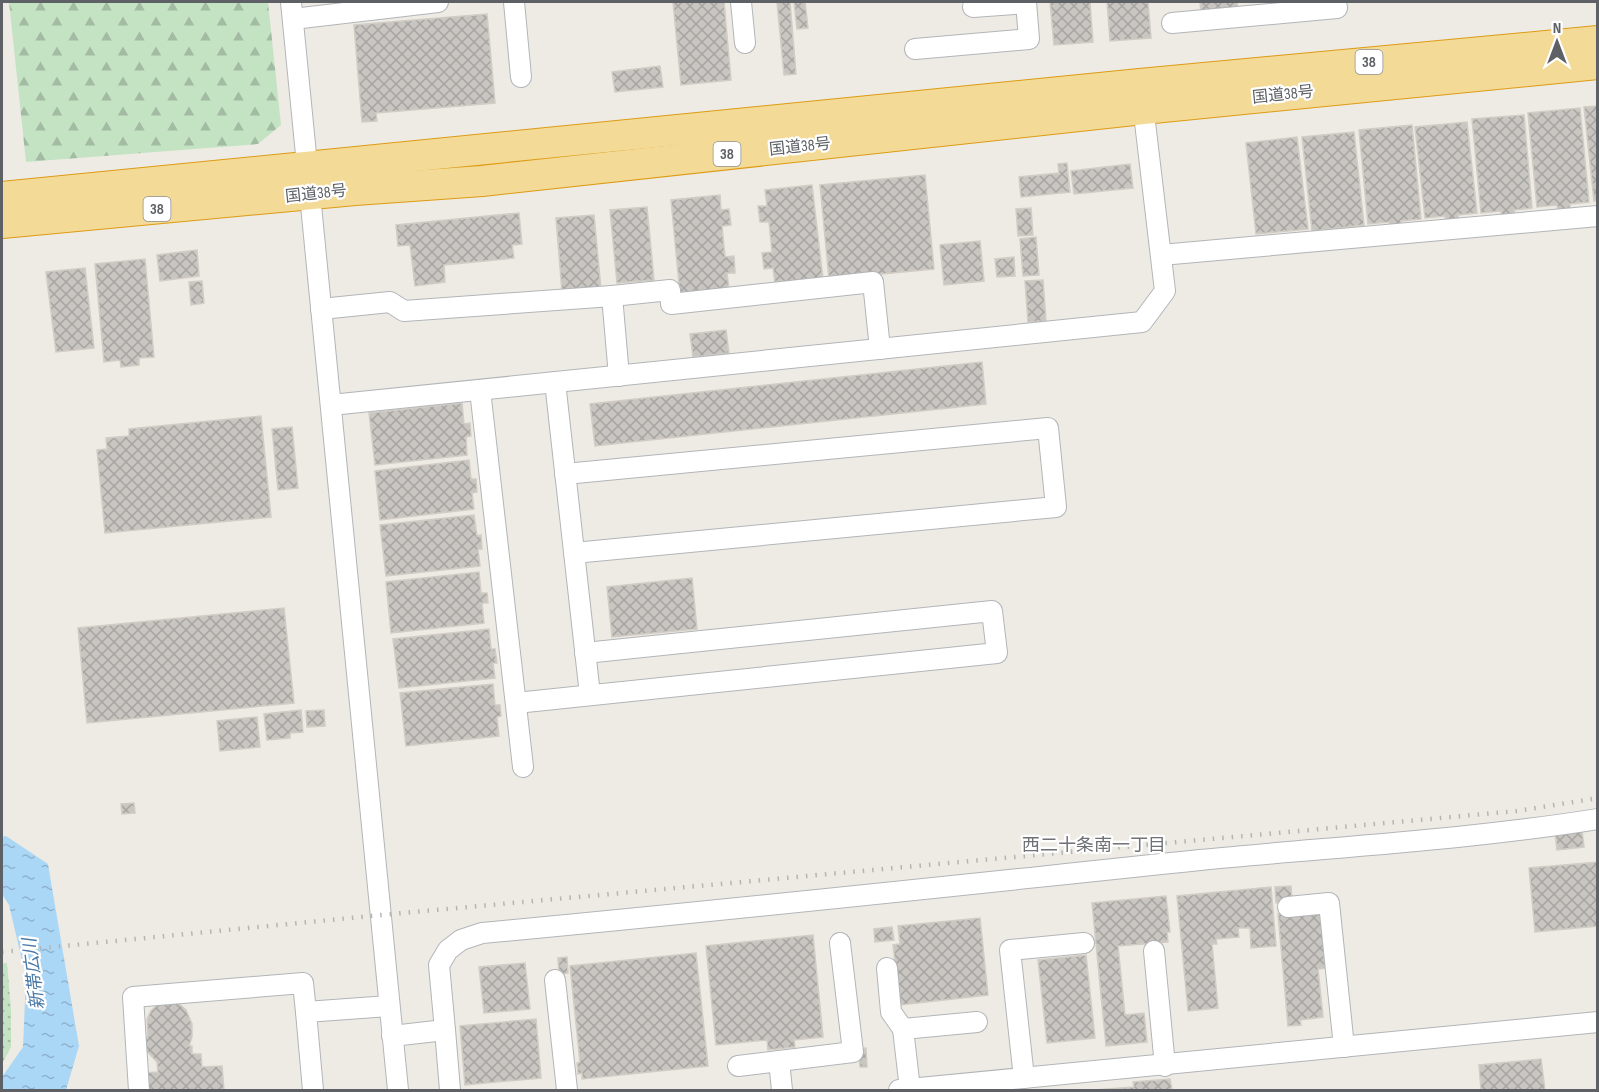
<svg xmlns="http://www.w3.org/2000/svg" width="1599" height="1092" font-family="'Sofia Sans Condensed','Noto Sans JP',sans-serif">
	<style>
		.forest { fill: url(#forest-firs) }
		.park { fill: url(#park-dots) }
		.water { fill: url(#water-ripples) }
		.building { fill: url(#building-cross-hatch); stroke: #d2cdc4; stroke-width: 1.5 }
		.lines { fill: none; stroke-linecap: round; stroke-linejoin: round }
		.minor-casing { stroke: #b2b5b8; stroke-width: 22 }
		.highway-casing { stroke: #dd9b15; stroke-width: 32 }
		.minor { stroke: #fff; stroke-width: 20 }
		.highway { stroke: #f3da96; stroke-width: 30 }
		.rail { stroke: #b3b4b4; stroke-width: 4.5; stroke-dasharray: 1.5 8; stroke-linecap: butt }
		.labels { text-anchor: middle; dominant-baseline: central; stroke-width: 4.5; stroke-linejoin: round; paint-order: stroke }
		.shield { fill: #fff; stroke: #8e9092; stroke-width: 1.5 }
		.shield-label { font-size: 15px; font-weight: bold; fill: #5d6064 }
		.street-label { font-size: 16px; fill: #5d6064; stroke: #fff }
		.neighbourhood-label { font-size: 18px; fill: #6e7276; stroke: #fff }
		.water-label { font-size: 18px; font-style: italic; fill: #4a79a7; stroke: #fff }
	</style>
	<defs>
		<pattern id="forest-firs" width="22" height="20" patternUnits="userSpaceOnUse" patternTransform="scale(1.5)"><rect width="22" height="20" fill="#c4e3c3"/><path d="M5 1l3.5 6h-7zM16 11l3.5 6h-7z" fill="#a2bba2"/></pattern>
		<pattern id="park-dots" width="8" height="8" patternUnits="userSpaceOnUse" patternTransform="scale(1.5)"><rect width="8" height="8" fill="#c4e3c3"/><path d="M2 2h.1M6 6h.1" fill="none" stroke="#a2bba2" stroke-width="1.8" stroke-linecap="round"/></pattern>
		<pattern id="water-ripples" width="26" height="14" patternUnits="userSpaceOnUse" patternTransform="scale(1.5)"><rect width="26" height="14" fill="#abd7f7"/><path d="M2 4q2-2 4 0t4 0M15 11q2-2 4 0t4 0" fill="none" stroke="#8eb2cc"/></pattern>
		<pattern id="building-cross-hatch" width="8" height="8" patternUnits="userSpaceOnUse" patternTransform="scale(1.5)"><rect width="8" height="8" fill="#c9c6c2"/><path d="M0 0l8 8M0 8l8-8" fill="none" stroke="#a6a4a1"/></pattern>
	</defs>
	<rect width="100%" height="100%" fill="#eeebe5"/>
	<!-- forest -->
	<polygon class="forest" points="9,2 268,2 281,125 258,144 26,162"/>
	<!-- park -->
	<polygon class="park" points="7,963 11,1010 11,1047 2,1064 2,964"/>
	<!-- water -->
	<polygon class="water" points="6,836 48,864 79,1046 66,1090 2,1090 2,1077 23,1047 26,977 9,905 2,894 2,837"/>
	<!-- building -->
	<g class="building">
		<polygon points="673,2 724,2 731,80 681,85"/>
		<polygon points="777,2 790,2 796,74 784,75"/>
		<polygon points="794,2 805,2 808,28 797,29"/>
		<polygon points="1050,2 1090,2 1093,42 1054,45"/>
		<polygon points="1107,2 1148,2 1151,38 1110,41"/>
		<polygon points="1200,2 1237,2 1238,10 1201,13"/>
		<polygon points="487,14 495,103 376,113 377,121 362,122 354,25"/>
		<polygon points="660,66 663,87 615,92 612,72"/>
		<polygon points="1598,106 1598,200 1594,201 1584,107"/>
		<polygon points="1580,108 1589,202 1570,204 1570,212 1558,213 1557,205 1537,207 1528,113"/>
		<polygon points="1524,115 1532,208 1514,210 1515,217 1501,218 1501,211 1481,213 1472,119"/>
		<polygon points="1467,122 1477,213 1458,215 1459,221 1446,223 1445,216 1425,218 1415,127"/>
		<polygon points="1412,125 1421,219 1401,221 1402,227 1390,228 1389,222 1368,224 1359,130"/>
		<polygon points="1354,132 1364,225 1312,231 1302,137"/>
		<polygon points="1297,137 1308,229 1256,234 1246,143"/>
		<polygon points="1067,163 1070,192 1021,197 1019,177 1059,173 1058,164"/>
		<polygon points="1130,164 1133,188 1074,194 1071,171"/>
		<polygon points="925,175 934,269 829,279 820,185"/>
		<polygon points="812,185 823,279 775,284 773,268 764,269 762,253 772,252 769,222 760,222 758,206 767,206 765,190"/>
		<polygon points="720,195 721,210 729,209 731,225 722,226 725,257 734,256 735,273 727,273 729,289 680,294 671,200"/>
		<polygon points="647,207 654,280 617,283 610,210"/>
		<polygon points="1031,208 1033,235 1018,236 1016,209"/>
		<polygon points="519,213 522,244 512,245 514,258 444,265 445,282 415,286 410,245 398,246 396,225"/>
		<polygon points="594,215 601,289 562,292 556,218"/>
		<polygon points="1036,237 1039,275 1023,276 1020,239"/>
		<polygon points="980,241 984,281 944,285 940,245"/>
		<polygon points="197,250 199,276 160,281 157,255"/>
		<polygon points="1014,257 1015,276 997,277 995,259"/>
		<polygon points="145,259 154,357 139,358 139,365 121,367 120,360 104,362 95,264"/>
		<polygon points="85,268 94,348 56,352 46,272"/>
		<polygon points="1043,280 1046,321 1028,322 1025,281"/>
		<polygon points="202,281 204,303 191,305 189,282"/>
		<polygon points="726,330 729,353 693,357 690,334"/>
		<polygon points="982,362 986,404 595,446 590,404"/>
		<polygon points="462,403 464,424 470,423 471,436 466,437 467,455 375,465 369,413"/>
		<polygon points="261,416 271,517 105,533 97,450 107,449 106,438 129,436 129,429"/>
		<polygon points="292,427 298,488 278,490 272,429"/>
		<polygon points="469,460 471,479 476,479 477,492 472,493 474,509 380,520 375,471"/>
		<polygon points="474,515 477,536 481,535 482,549 478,549 480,566 386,576 380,525"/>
		<polygon points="479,572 481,593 487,593 488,603 482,603 484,623 391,633 386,582"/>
		<polygon points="692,578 697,629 612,637 607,587"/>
		<polygon points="284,608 294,703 87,723 78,628"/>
		<polygon points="489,629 491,649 495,649 497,663 493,663 495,678 399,688 393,639"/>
		<polygon points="493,684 495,705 500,705 501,716 497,717 499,736 406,746 400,693"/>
		<polygon points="301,710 303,732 290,733 290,738 267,740 264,714"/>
		<polygon points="324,710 325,726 307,727 306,711"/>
		<polygon points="257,717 260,747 220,751 217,721"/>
		<polygon points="134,803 135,813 122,814 121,804"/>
		<polygon points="1582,830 1584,847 1557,850 1555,833"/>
		<polygon points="1598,862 1598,926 1535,932 1529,868"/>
		<polygon points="1291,886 1292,901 1276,903 1275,887"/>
		<polygon points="1271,887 1276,946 1251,948 1250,928 1238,928 1239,937 1216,939 1217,944 1212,944 1218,1008 1188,1011 1177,896"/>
		<polygon points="1166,896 1170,932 1167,932 1168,942 1118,946 1125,1015 1144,1013 1147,1042 1106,1046 1092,903"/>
		<polygon points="1321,910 1325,968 1318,969 1323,1017 1300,1020 1301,1025 1288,1026 1278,914"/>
		<polygon points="980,918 988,995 900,1005 893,945 900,944 898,926"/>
		<polygon points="892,927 894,940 875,942 874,929"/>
		<polygon points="813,935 823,1037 794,1040 795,1047 768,1050 767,1040 716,1045 706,946"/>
		<polygon points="696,953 708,1066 582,1079 582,1073 578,1074 577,1063 580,1062 570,966"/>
		<polygon points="1086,955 1095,1038 1047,1043 1038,960"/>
		<polygon points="567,957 568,973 559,974 558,958"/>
		<polygon points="525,963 530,1009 484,1013 479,967"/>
		<polygon points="160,1002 178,1003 186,1010 192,1024 192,1037 189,1046 192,1046 192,1054 201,1054 202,1067 222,1066 224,1090 145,1090 144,1073 158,1072 157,1062 145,1049 141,1038 148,1037 147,1019 151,1011"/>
		<polygon points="536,1019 541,1078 465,1085 460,1026"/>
		<polygon points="866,1048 867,1067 860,1067 858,1049"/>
		<polygon points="1541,1059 1545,1090 1481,1090 1479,1065"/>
		<polygon points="1170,1079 1172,1090 1094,1090 1134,1087 1133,1082"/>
	</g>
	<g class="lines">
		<defs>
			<g id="minor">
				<polyline points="291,2 398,1090"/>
				<polyline points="514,2 521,77"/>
				<polyline points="741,2 745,43"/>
				<polyline points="973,7 1026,3"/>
				<polyline points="293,19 438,2"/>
				<polyline points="1172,23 1337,8 1336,2"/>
				<polyline points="915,49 1029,39 1026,2"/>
				<polyline points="1161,255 1598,216"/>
				<polyline points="612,296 670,290 671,304 873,282 880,349"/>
				<polyline points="321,309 390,302 404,311 612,296 619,376"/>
				<polyline points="555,382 590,695"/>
				<polyline points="480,390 523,767"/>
				<polyline points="331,405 1142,322 1165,291 1142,97"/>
				<polyline points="565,474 1048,428 1056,507 574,553"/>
				<polyline points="516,703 997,653 992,611 585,653"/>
				<polyline points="1288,907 1329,903 1344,1047"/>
				<polyline points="1154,951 1165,1066"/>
				<polyline points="887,968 891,1012 903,1029"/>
				<polyline points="555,980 567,1090"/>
				<polyline points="445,1030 450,1090"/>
				<path d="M392,1036l53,-6 -6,-65 9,-15 13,-10 21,-7c239,-22 478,-48 718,-73 132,-13 266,-20 398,-41"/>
				<polyline points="779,1061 782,1090"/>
				<polyline points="738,1066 853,1052 840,943"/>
				<polyline points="1024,1078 1010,950 1084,943"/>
				<polyline points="910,1089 903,1029 977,1022"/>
				<polyline points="139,1090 133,997 303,983 306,1012"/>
				<polyline points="313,1090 306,1012 389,1006"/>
				<polyline points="899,1090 1598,1022"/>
			</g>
			<g id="highway">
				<polyline points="2,197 1140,84 1598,41"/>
				<polyline points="2,223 355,190 482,181 1143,109 1598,64"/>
			</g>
		</defs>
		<!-- minor casing -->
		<use href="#minor" class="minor-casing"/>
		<!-- highway casing -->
		<use href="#highway" class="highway-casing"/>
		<!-- minor -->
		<use href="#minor" class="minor"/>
		<!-- highway -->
		<use href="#highway" class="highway"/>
		<!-- rail -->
		<polyline class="rail" points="2,952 381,915 1517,811 1598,798"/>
	</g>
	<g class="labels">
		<!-- shield labels -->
		<g class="shield">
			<rect x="1355.5" y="50" width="27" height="24" rx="4.5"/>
			<rect x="713.5" y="142" width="27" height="24" rx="4.5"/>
			<rect x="143.5" y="197" width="27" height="24" rx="4.5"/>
		</g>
		<g class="shield-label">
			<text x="1369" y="62">38</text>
			<text x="727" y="154">38</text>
			<text x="157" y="209">38</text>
		</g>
		<!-- street labels -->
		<g class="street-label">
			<text transform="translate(1283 95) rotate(-6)">国道38号</text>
			<text transform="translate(800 147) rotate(-6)">国道38号</text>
			<text transform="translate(316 194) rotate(-6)">国道38号</text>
		</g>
		<!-- neighbourhood labels -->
		<g class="neighbourhood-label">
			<text x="1094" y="845">西二十条南一丁目</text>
		</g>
		<!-- water labels -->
		<g class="water-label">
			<text transform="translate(34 974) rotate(-97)">新帯広川</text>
		</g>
	</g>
	<!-- border -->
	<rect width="1599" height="1092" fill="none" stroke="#5d6064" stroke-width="6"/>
	<!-- north arrow -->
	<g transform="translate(1557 42)" stroke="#ffffff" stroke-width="4.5" paint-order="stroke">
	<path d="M0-4.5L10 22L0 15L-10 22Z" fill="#5d6064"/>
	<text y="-9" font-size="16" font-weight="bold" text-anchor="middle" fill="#5d6064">N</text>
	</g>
</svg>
